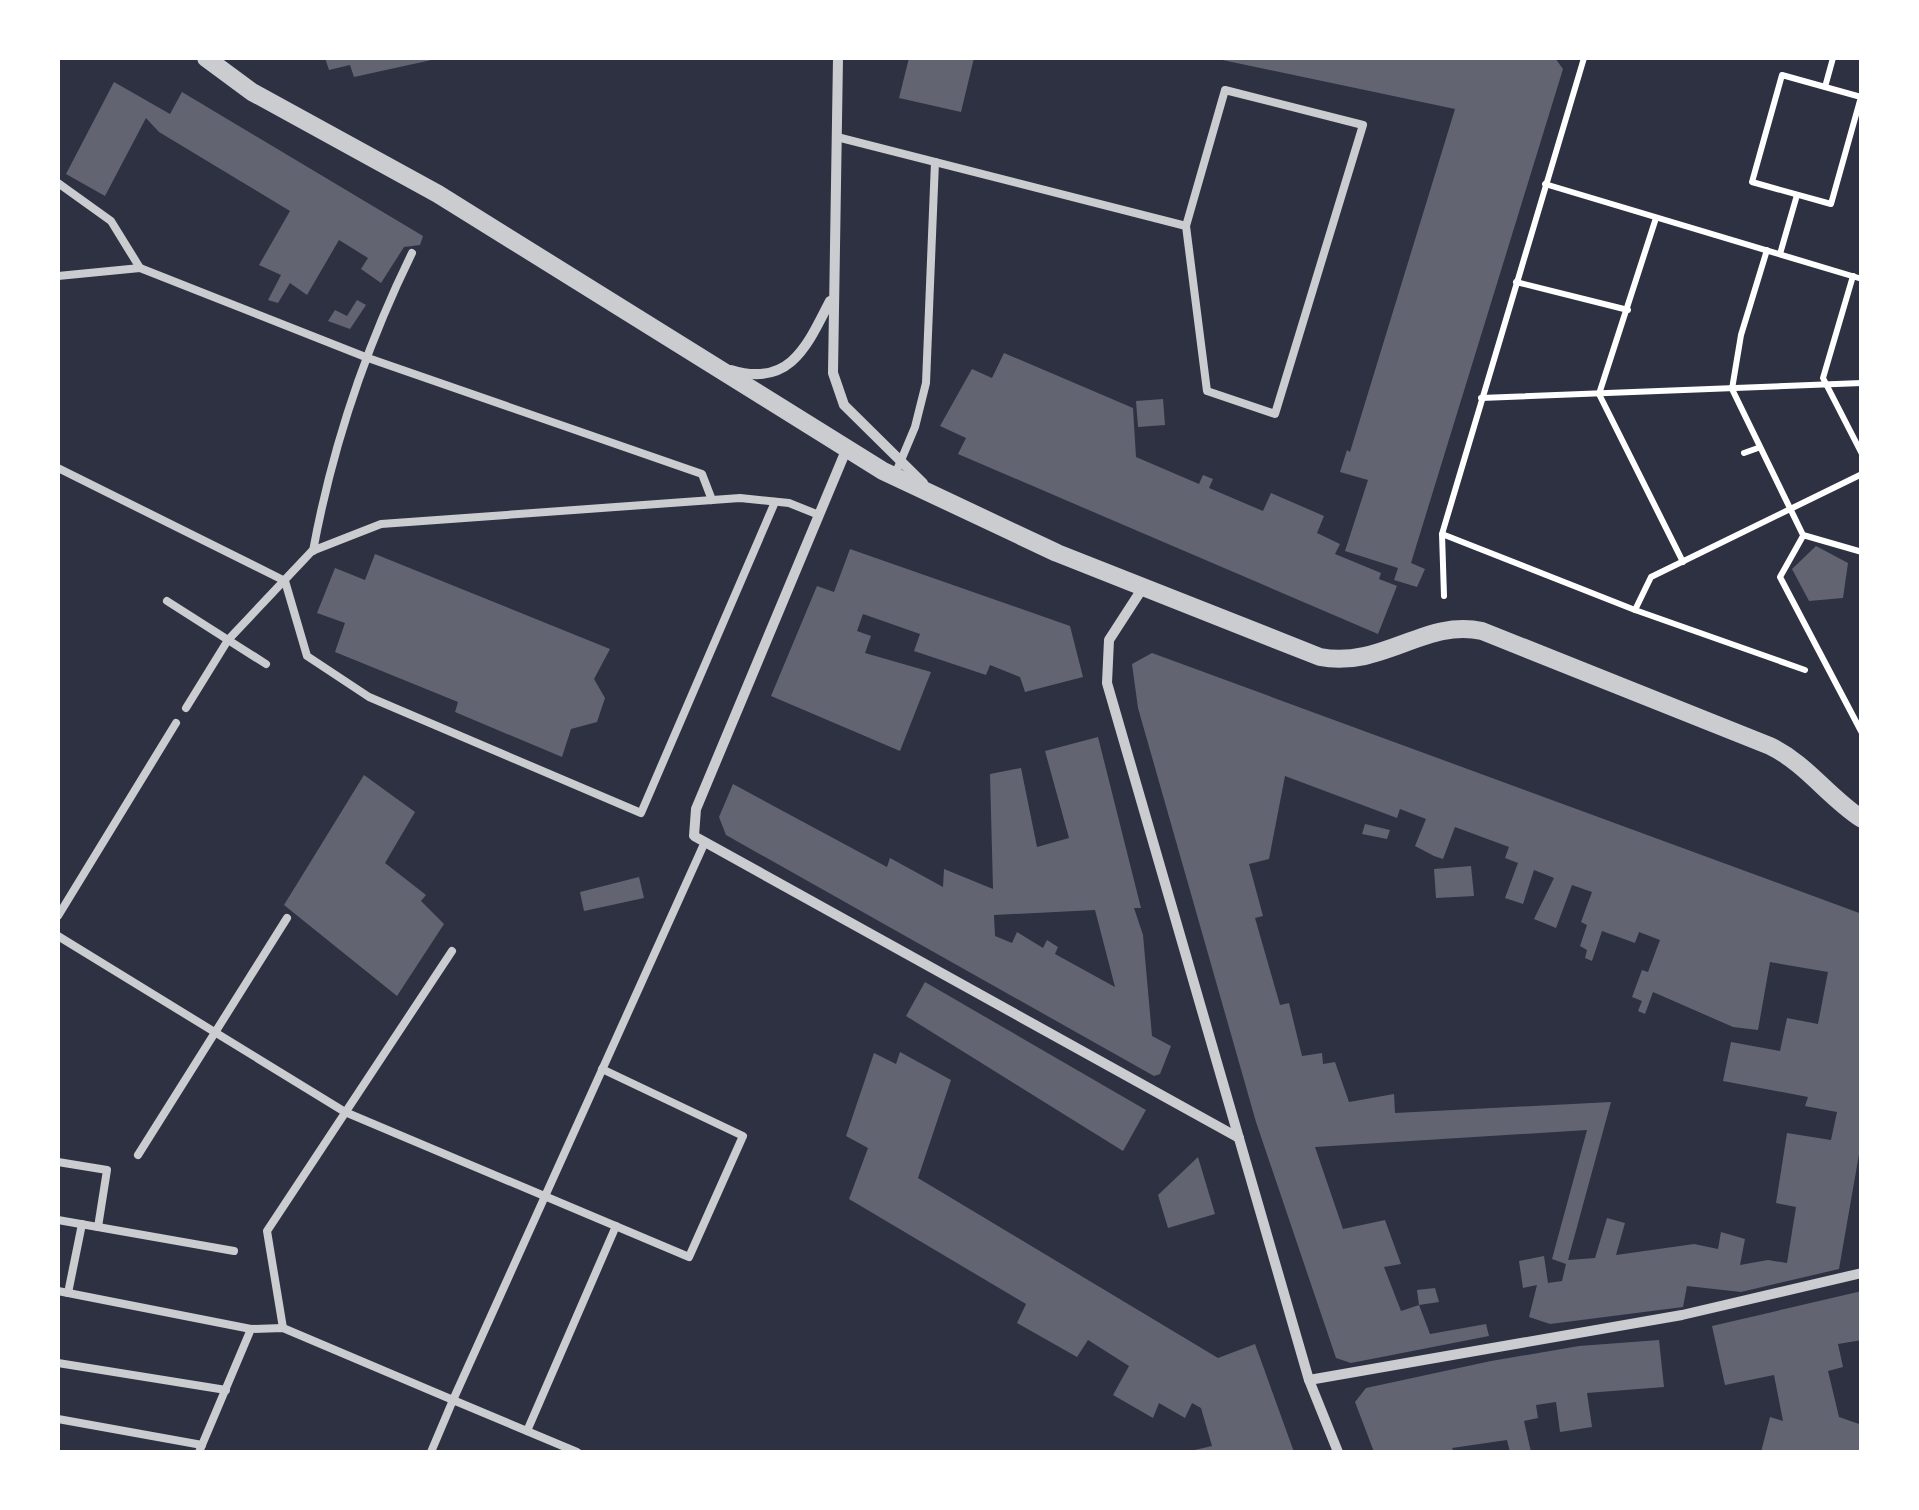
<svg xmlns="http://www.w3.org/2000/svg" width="1919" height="1510" font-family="'Fira Sans',sans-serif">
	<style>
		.building { fill: #626471; fill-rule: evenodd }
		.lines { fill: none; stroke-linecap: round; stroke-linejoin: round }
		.path { stroke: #fff; stroke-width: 6 }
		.service { stroke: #caccd0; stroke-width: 8 }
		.minor { stroke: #caccd0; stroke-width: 10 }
		.tertiary { stroke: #caccd0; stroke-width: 18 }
	</style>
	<rect width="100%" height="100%" fill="#2d3142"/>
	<!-- building -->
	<g class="building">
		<polygon points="325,58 435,58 436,59 354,77 350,65 329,70"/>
		<polygon points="909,58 974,58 961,112 899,98"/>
		<polygon points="1213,58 1555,58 1563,69 1411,563 1425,569 1417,587 1394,580 1398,568 1345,551 1368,480 1340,472 1347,450 1350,452 1455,109"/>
		<polygon points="114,82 170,114 182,92 423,236 420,245 404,247 381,283 361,269 368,258 339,240 307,295 290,283 278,303 268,300 281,275 259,265 290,211 159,132 146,118 105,196 66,174"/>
		<polygon points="357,300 366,305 350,329 328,321 335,310 347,316"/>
		<polygon points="1004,353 1133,408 1136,457 1199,484 1203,475 1213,479 1209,488 1263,511 1271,493 1324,516 1317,533 1340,544 1335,554 1381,573 1379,579 1397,586 1378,634 958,454 966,438 940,426 972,369 992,378"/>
		<polygon points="1163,399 1165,425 1138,427 1136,401"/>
		<polygon points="1816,546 1848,563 1843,598 1809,601 1792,569"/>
		<polygon points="850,549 1070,626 1083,677 1025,692 1020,677 990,665 986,675 914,651 920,634 863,614 857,631 871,636 865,653 931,672 900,751 771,696 817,586 834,592"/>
		<polygon points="375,554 610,649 594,679 605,698 597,722 571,729 562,757 455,712 458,702 335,652 345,623 317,613 335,568 365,580"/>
		<path d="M1152,653l710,261v223l-23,132 -98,23 -54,-6 -4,21 -133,17 -21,-7 8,-32 -14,3 -4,-27 25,-5 4,27 14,-2 4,-17 -14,-5 35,-129 -272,17 28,82 42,-9 16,44 -17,3 17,44 18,-6 11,29 56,-10 3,12 -138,27 -15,-5 -80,-236 -118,-414 -6,-44zM1285,776l112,42 3,-9 26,10 -11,27 19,10 9,3 12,-32 54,20 -4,11 13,5 -13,35 18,6 11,-34 20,8 -20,41 22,9 16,-43 20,7 -11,30 6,3 -7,21 7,4 -2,8 7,3 10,-30 33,12 4,-11 21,8 -12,32 -6,-2 -10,27 10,4 -4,10 7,3 8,-22 80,35 25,3 12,-68 58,10 -10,52 -31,-6 -7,33 -49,-9 -8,39 85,16 -3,9 32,6 -6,28 -44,-7 -11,70 20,4 -9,56 -19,-3 -28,5 5,-26 -24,-7 -3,17 -24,-5 -78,11 9,-32 -18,-5 -12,40 -27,2 43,-158 -216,11 -1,-19 -45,8 -14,-40 -12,2 -1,-11 -20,3 -13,-53 -9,2 -25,-87 8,-2 -14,-52 20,-5z"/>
		<path d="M1098,737l43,171h-7l9,27 9,101 19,10 -11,28 -6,2 -428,-241 -7,-18 14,-33 154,83 3,-9 53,29 1,-18 49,20 -3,-115 31,-6 16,79 32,-9 -24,-87zM1095,910l20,77 -60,-33 3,-7 -11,-7 -4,8 -26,-16 -5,11 -17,-7 -1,-21z"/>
		<polygon points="364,775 415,812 385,863 426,895 421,901 444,924 397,996 284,905"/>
		<polygon points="1365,824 1390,830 1387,839 1362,834"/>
		<polygon points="1471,866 1474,896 1436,898 1434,869"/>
		<polygon points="639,877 644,898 584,911 580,892"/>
		<polygon points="925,982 1146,1110 1123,1151 906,1016"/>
		<polygon points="900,1052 951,1080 918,1178 1218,1358 1255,1344 1294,1452 1186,1452 1212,1446 1201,1408 1192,1403 1185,1418 1159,1403 1153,1418 1113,1395 1129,1366 1088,1340 1077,1357 1017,1323 1026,1304 849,1199 868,1148 846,1136 874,1053 896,1064"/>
		<polygon points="1198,1157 1215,1214 1168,1228 1158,1195"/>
		<polygon points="1435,1288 1439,1302 1419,1305 1417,1290"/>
		<polygon points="1862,1291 1862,1340 1838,1344 1843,1367 1828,1371 1839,1417 1862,1425 1862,1452 1761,1452 1770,1417 1783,1421 1774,1375 1725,1385 1712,1326"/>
		<polygon points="1659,1340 1664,1387 1587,1393 1592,1427 1560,1432 1556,1402 1536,1405 1538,1418 1524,1421 1531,1452 1510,1452 1507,1440 1452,1448 1454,1452 1374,1452 1355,1402 1366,1388 1491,1361 1579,1346"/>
	</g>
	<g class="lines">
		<!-- path -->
		<g class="path">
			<polyline points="1825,87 1782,75 1752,182 1831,204 1861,97 1825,87 1833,58"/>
			<polyline points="1545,184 1862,279"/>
			<polyline points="1656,218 1599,394 1683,562"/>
			<polyline points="1767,250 1741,335 1732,389 1803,535 1862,552"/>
			<polyline points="1780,254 1797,195"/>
			<polyline points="1853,276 1823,378 1862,454"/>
			<polyline points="1516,282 1628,310"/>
			<polyline points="1481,398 1862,383"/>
			<polyline points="1744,453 1758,448"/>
			<polyline points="1442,534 1635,610 1805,670"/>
			<polyline points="1803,536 1780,577 1862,733"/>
			<polyline points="1444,596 1442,534 1584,58"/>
			<polyline points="1635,610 1651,577 1862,474"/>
		</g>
		<!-- service -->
		<g class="service">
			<polygon points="1225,90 1363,125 1275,414 1207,391 1186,226"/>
			<polyline points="837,137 1186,226"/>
			<polyline points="58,183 111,221 140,268 368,358 702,474 712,500"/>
			<polyline points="58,276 140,268"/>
			<polyline points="58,468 285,581 307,656 369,697 641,813 775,502"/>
			<polyline points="894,477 915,427 926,383 935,162"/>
			<path d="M313,551c19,-103 53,-204 99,-298"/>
			<polyline points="167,601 266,664"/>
			<polyline points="186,708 228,640 312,551 381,524 740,498 789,503 819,515"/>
			<polyline points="58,916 176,723"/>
			<polyline points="58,936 345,1112 689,1257 743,1136 602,1069"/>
			<polyline points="138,1155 287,918"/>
			<polyline points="58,1162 107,1170 98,1227"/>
			<polyline points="58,1220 234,1251"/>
			<polyline points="58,1291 251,1329"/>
			<polyline points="68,1293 82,1224"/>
			<polyline points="283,1328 267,1231 452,951"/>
			<polyline points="58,1363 226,1390"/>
			<polyline points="58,1419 202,1445"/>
			<polyline points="527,1431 616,1226"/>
			<polyline points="199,1452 251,1329 283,1328 453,1400 704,844"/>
			<polyline points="431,1452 453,1400 577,1452"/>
		</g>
		<!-- minor -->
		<g class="minor">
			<polyline points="838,58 833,373 844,405 923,483"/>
			<path d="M731,370c59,18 76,-24 99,-69"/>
			<polyline points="847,448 696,809 694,836 1239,1138"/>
			<polyline points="1142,589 1109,640 1107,683 1309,1380 1338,1452"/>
			<polyline points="1309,1380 1682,1315 1862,1273"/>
		</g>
		<!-- tertiary -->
		<path class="tertiary" d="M206,58l46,34 186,102 445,277 174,82 263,104c62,12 106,-39 162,-26l288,115c37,18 58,51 92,73"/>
	</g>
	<!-- border -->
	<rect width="1919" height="1510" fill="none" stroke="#ffffff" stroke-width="120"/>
</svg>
